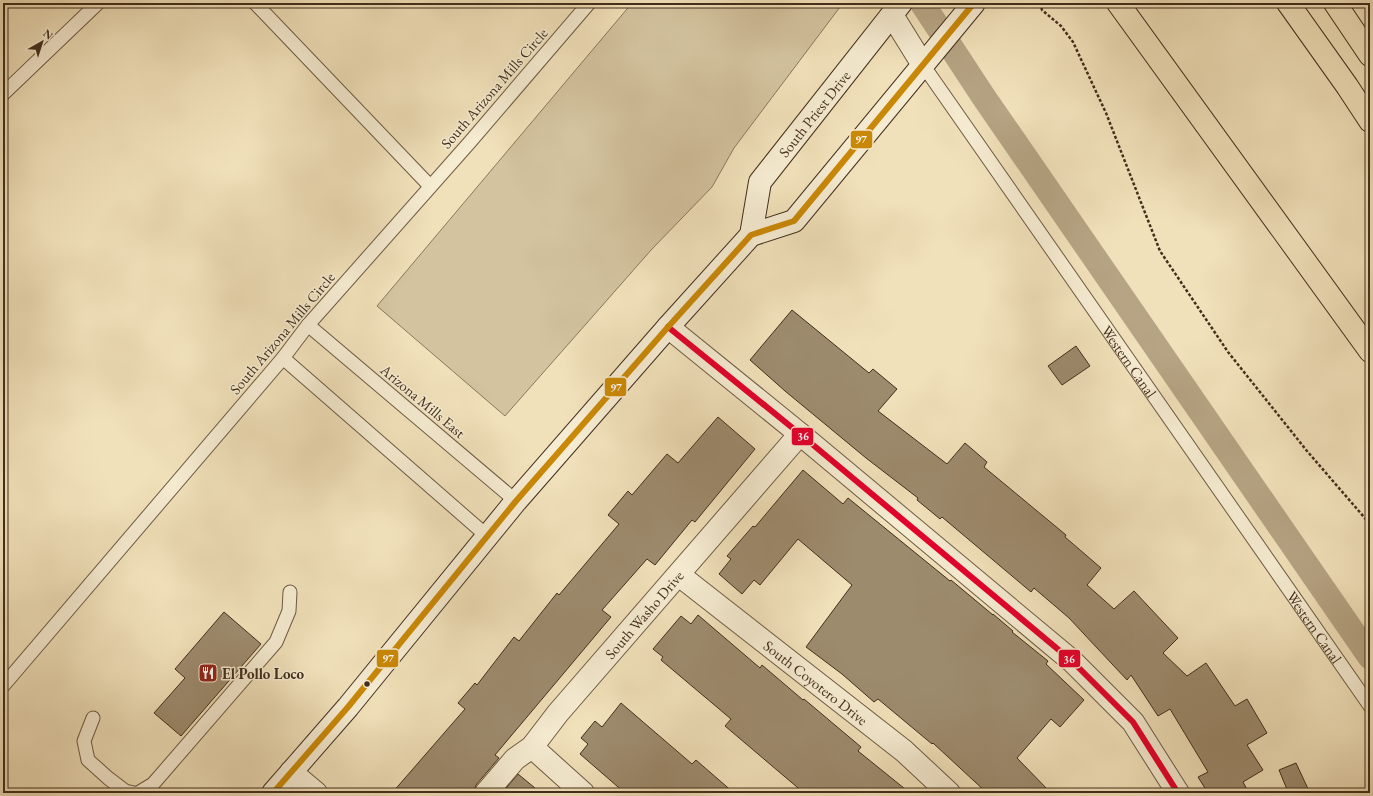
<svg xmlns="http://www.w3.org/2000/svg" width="1373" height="796" font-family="'EB Garamond',serif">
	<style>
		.green { fill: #d3c39f; stroke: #8a785d }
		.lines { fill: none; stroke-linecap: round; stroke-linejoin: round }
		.canal { stroke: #b6a484; stroke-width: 25 }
		.building { fill: #9d8b6e; stroke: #422e1b }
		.service-casing { stroke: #6e5b43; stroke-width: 15 }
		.minor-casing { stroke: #6e5b43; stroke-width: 24 }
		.secondary-casing { stroke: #422e1b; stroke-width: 24 }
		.motorway-casing { stroke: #422e1b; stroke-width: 24 }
		.path { stroke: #422e1b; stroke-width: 2.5; stroke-dasharray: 3 2; stroke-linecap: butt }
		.service { stroke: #f6ecd2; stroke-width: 13 }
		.minor { stroke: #f6ecd2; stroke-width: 22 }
		.secondary { stroke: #f6ecd2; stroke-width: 22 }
		.motorway { stroke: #f1e1ba; stroke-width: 22 }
		.bus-1-casing { stroke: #f6ecd2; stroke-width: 9 }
		.bus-2-casing { stroke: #f6ecd2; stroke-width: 9 }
		.bus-1 { stroke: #e4002b; stroke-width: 6 }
		.bus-2 { stroke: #ca8807; stroke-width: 6 }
		.bus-dot { fill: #422e1b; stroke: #f6ecd2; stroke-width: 1.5 }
		.labels { text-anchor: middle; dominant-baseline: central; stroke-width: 3; stroke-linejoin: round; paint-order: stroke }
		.street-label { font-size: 15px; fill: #422e1b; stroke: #f6ecd2 }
		.poi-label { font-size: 15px; font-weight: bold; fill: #422e1b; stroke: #f6ecd2; text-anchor: start }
		.line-badge { stroke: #f6ecd2; stroke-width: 1.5 }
		.badge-label { font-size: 11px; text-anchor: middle; font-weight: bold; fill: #fff }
	</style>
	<rect width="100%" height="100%" fill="#f1e1ba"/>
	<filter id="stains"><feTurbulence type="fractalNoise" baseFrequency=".005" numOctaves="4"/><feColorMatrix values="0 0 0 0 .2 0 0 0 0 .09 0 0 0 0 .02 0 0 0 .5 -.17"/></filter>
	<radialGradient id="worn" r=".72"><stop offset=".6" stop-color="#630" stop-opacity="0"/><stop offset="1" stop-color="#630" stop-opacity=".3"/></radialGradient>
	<!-- green -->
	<polygon class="green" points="632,3 843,3 734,148 712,187 652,249 505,416 377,306"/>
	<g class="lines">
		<!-- canal -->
		<polyline class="canal" points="922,3 983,96 1370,657"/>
	</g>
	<!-- building -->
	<g class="building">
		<polygon points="792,310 869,373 873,369 897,389 878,411 947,464 965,443 987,462 984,467 1066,535 1065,537 1101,568 1087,585 1114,609 1134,591 1178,638 1163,653 1187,676 1206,663 1235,706 1247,699 1267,733 1247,745 1263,770 1243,782 1249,793 1208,793 1198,777 1208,772 1170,709 1158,716 1131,675 1127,680 1069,618 1034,588 1031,592 942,517 940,519 917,500 918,498 866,458 785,391 750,360"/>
		<polygon points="1076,346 1090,366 1062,385 1048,366"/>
		<polygon points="718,417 755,449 695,522 692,520 655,565 647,559 602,610 611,617 495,755 499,758 476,785 474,793 392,793 465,709 458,703 475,683 477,685 514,637 519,641 557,593 559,595 619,524 608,515 628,491 632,495 667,454 678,463"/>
		<polygon points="803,470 843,504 848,498 950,581 951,580 993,615 993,614 1013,631 1012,632 1048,661 1046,664 1084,700 1060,727 1051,719 1017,758 1051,793 987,793 933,743 932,744 878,699 874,702 842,674 806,647 852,585 798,539 760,585 754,580 742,594 719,574 731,559 727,556 753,526 755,527"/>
		<polygon points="224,612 261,644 181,736 154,713 185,678 175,669"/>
		<polygon points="698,615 760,668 762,665 803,700 804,699 861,747 858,751 910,793 804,793 725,726 731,719 661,660 663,657 653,649 681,616 691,624"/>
		<polygon points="621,703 692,764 696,760 734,793 625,793 580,754 588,744 581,738 595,721 602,727"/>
		<polygon points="1296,763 1310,793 1289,793 1286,787 1279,770"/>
		<polygon points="518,774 541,793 502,793"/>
	</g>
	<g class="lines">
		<defs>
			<g id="service">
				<polyline points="255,3 430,186"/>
				<path id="s1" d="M923,65l447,641"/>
				<polyline points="3,94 98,3"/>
				<polyline points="308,325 516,501"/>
				<polyline points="283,358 487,536"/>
				<polyline points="3,686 283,358 308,325 470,142 589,3"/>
				<polyline points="93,718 84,741 88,760 108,778 125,791 134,793"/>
				<polyline points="138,793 153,784 276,642 289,611 290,592"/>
			</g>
			<g id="minor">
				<polyline points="892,15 923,65"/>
				<polyline points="668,327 800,434 1072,661 1133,722 1178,793"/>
				<path id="s2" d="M679,575l225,176 45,42"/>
				<polyline points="532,747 583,793"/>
				<polyline points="291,772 316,793"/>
				<path id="s3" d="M486,793l29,-34 17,-12 26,-34 242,-279"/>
			</g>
			<g id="secondary">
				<path id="s4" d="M751,235l9,-53 141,-179"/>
				<polyline points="273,793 348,707 516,501 668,327 751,235 794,221 974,3"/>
			</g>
			<g id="motorway">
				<polyline points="1118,3 1370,351"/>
				<polyline points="1288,3 1347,86 1370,121"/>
				<polyline points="1335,3 1370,55"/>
			</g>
		</defs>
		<!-- service casing -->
		<use href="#service" class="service-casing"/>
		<!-- minor casing -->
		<use href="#minor" class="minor-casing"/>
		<!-- secondary casing -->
		<use href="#secondary" class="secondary-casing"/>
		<!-- motorway casing -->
		<use href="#motorway" class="motorway-casing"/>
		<!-- path -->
		<polyline class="path" points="1040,3 1042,10 1061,26 1073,42 1106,113 1160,251 1228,352 1307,451 1370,524"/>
		<!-- service -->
		<use href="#service" class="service"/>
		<!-- minor -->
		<use href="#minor" class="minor"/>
		<!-- secondary -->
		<use href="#secondary" class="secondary"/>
		<!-- motorway -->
		<use href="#motorway" class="motorway"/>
		<defs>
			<polyline id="bus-1" points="668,327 800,434 1072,661 1133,722 1178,793"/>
			<polyline id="bus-2" points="273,793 348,707 516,501 668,327 751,235 794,221 974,3"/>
		</defs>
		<!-- bus-1 casing -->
		<use href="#bus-1" class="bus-1-casing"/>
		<!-- bus-2 casing -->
		<use href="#bus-2" class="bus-2-casing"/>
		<!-- bus-1 -->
		<use href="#bus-1" class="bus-1"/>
		<!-- bus-2 -->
		<use href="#bus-2" class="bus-2"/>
	</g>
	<!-- icons -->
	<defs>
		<symbol id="restaurant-square" viewBox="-11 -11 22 22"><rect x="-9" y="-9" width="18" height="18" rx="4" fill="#8f2418" stroke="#f6ecd2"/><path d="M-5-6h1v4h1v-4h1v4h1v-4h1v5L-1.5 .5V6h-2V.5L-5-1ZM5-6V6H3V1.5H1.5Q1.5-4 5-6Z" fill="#fff"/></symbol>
	</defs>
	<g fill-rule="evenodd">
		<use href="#restaurant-square" x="197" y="662" width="22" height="22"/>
	</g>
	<!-- markers -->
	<circle class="bus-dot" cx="367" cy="684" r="3.5"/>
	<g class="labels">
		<!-- street labels -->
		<g class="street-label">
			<text transform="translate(494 88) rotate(-49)">South Arizona Mills Circle</text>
			<text stroke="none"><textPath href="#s4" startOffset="141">South Priest Drive</textPath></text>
			<text transform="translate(282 333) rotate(-50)">South Arizona Mills Circle</text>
			<text stroke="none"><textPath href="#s1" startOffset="361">Western Canal</textPath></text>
			<text transform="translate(423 401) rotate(40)">Arizona Mills East</text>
			<text stroke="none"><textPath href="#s3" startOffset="239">South Washo Drive</textPath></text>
			<text stroke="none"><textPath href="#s1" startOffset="685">Western Canal</textPath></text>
			<text stroke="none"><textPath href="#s2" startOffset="174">South Coyotero Drive</textPath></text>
		</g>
		<!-- poi labels -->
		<g class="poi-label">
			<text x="222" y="673">El Pollo Loco</text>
		</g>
	</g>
	<g class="line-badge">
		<rect x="850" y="130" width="23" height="19" rx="4" fill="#ca8807"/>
		<rect x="604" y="377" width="23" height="20" rx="4" fill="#ca8807"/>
		<rect x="791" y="427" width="23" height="19" rx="4" fill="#e4002b"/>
		<rect x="376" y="649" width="23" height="19" rx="4" fill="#ca8807"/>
		<rect x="1058" y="649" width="23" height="19" rx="4" fill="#e4002b"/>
	</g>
	<g class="badge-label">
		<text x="861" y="143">97</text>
		<text x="616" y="391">97</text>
		<text x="803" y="440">36</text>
		<text x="388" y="662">97</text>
		<text x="1069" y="663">36</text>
	</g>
	<!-- margin -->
	<rect width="1373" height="796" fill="none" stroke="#f1e1ba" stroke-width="16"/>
	<rect x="4" y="4" width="1365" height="788" fill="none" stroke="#422e1b" stroke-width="2"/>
	<rect x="8" y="8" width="1357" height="780" fill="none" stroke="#422e1b"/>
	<!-- north arrow -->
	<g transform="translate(42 42) rotate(39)" stroke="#f6ecd2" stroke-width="3" paint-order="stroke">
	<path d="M0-3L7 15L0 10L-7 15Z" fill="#422e1b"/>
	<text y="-6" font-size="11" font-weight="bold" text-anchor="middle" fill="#422e1b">N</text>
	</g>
	<rect width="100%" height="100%" filter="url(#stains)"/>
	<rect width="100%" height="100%" fill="url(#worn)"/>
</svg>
